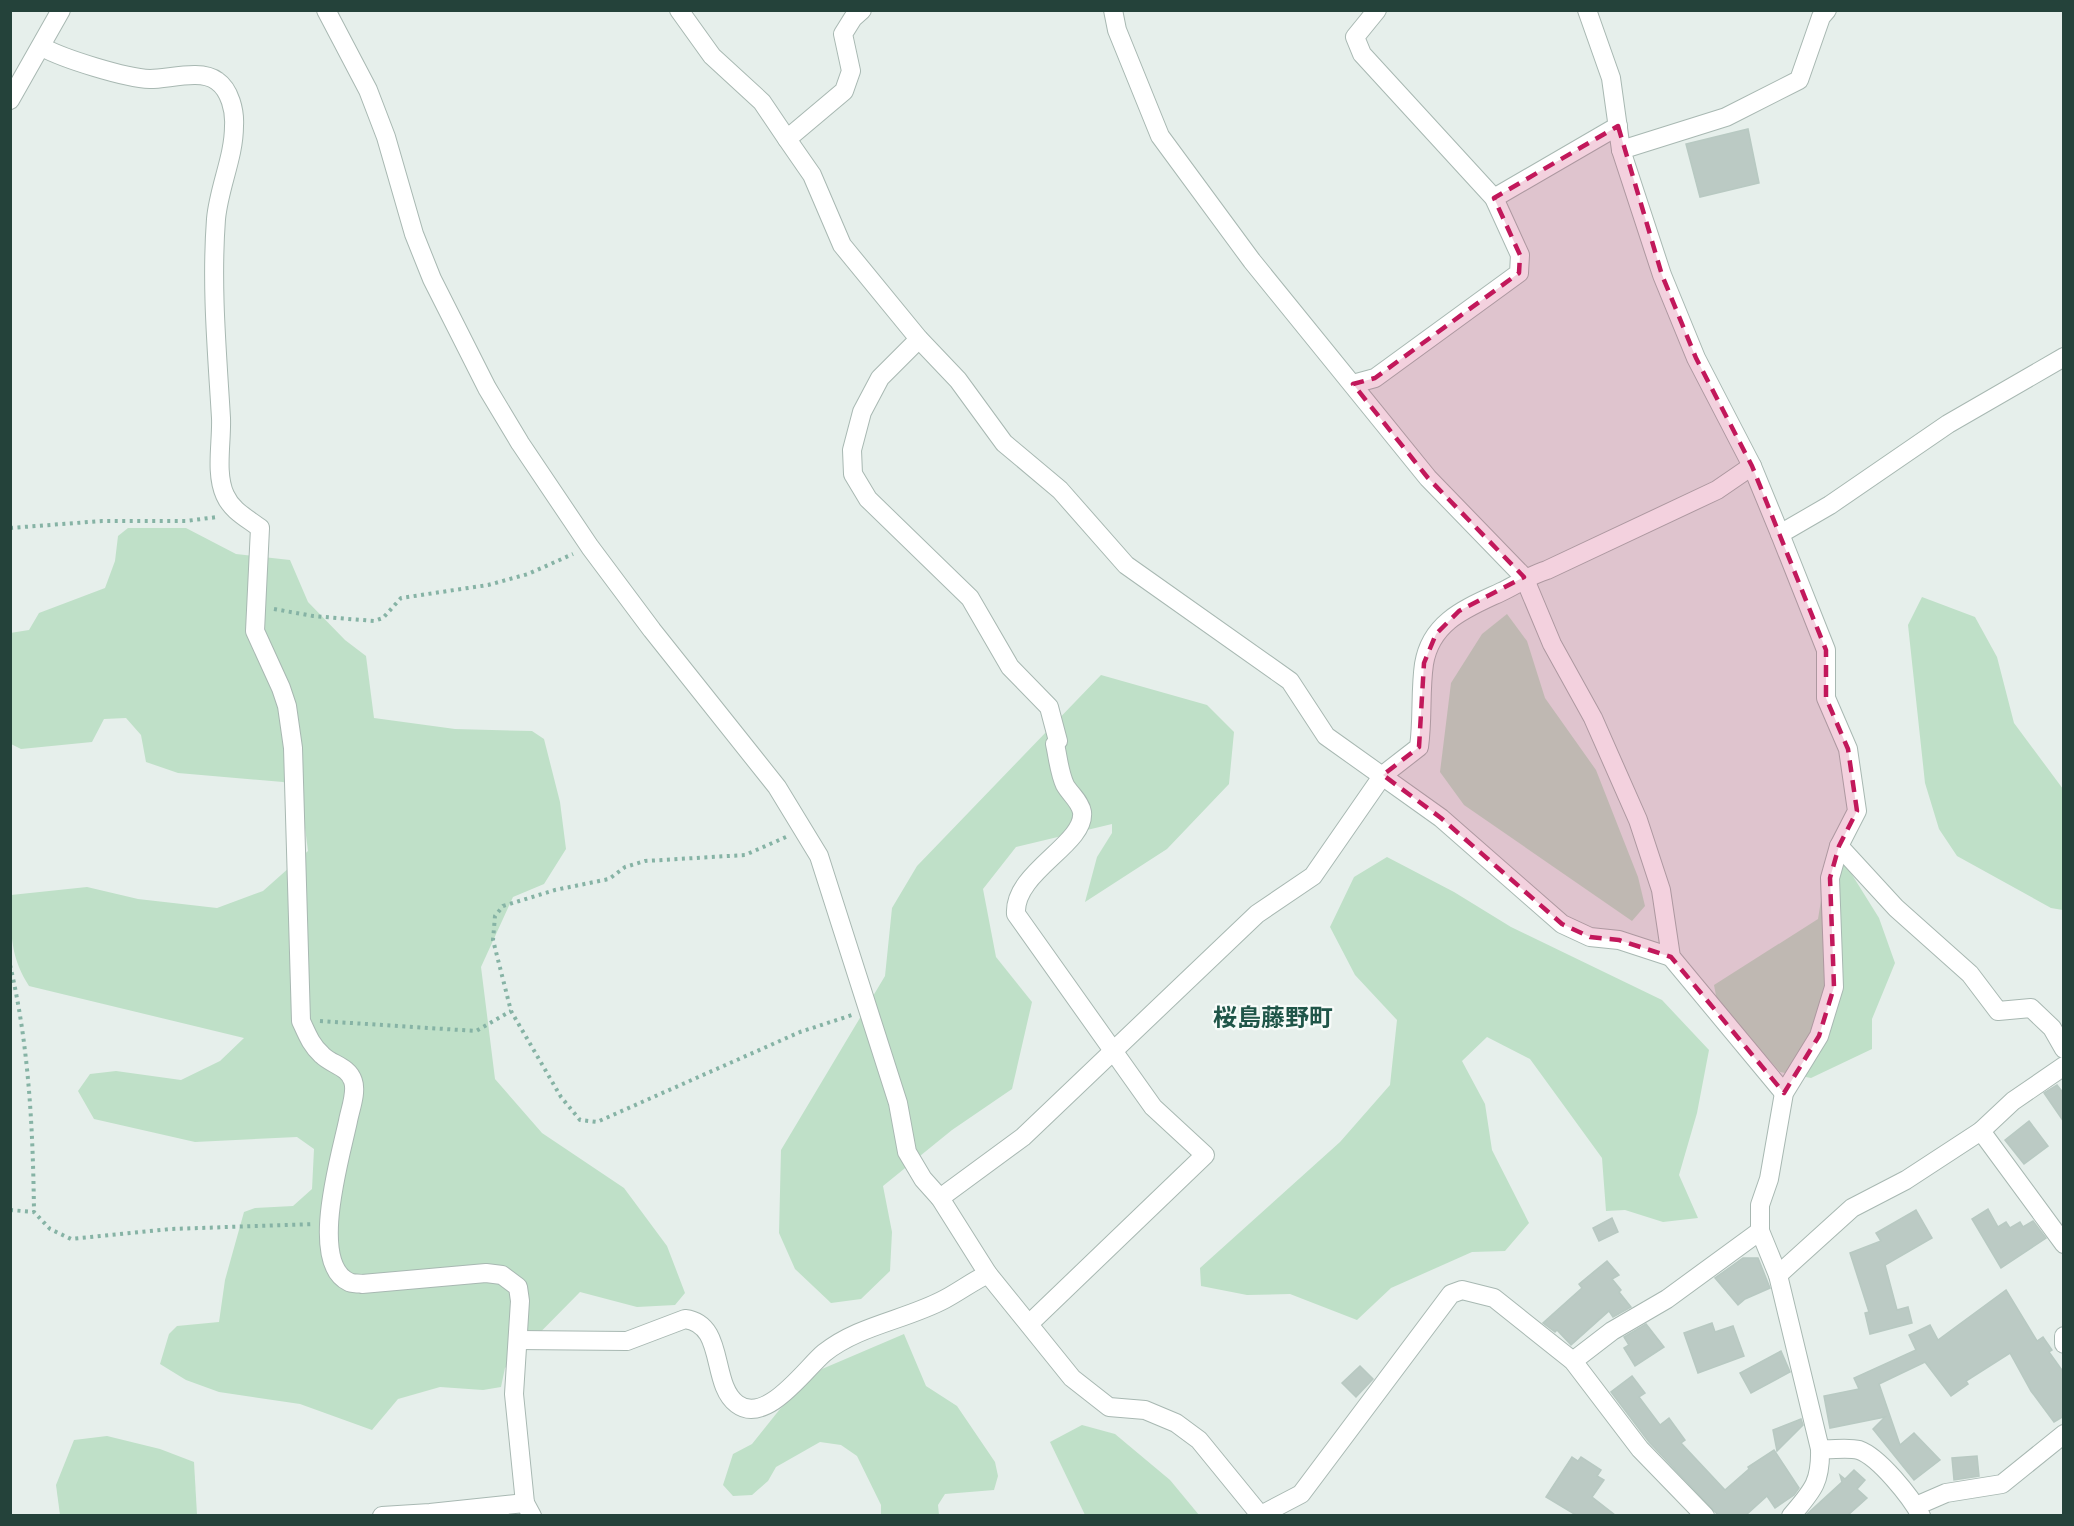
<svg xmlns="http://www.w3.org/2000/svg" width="2074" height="1526" font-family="'Varela Round','Noto Sans JP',sans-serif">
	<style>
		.green { fill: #bfe0c8 }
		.building { fill: #bbcac4; stroke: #b8c9c2; stroke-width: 1.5 }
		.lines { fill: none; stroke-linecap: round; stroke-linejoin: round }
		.street-casing { stroke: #a8b8b2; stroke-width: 20 }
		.path { stroke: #86b3a5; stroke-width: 4; stroke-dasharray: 3 4.5; stroke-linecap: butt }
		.street { stroke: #fff; stroke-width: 18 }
		.marked { fill: #c2185b; fill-opacity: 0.2; stroke: #c2185b; stroke-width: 4.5; stroke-dasharray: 12 8; stroke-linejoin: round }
		.labels { text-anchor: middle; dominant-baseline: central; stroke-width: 4.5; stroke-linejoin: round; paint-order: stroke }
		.quarter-label { font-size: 24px; font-weight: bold; fill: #1f5548; stroke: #f7fbf9 }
	</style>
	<rect width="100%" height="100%" fill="#e6efeb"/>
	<!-- green -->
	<g class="green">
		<path d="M128,528h58l50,26 54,6 18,42 37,38 21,16 8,62 81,11 77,2 12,8 16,63 6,47 -22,35 -31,13 -32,70 14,112 47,54 82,55 43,58 18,47 -10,12 -38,2 -57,-15 -75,76 -4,19 -18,3 -43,-3 -42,12 -26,31 -72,-26 -81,-12 -33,-12 -26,-16 9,-30 8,-8 42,-4 6,-42 19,-68 11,-4 38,-2 19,-17 2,-40 -17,-12 -102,5 -101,-23 -16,-28 12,-17 26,-3 65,9 39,-19 24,-23 -215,-52c-20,-31 -18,-55 -18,-91l76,-8 51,12 79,9 46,-17 45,-40 -8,-62 -17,-7 -105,-9 -32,-11 -5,-27 -15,-17 -22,1 -12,23 -71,7 -10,-5 -1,-111 19,-3 10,-17 66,-25 10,-27 3,-25z"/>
		<polygon points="1922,597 1975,617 1997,657 2014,723 2063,789 2063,910 2051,908 1957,856 1939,829 1925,783 1908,625"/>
		<polygon points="1507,614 1527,641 1545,698 1596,770 1638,877 1645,906 1632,921 1464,805 1440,772 1451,683 1482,634"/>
		<polygon points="1101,675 1207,705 1234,732 1229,784 1167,849 1085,902 1097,857 1112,833 1112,824 1016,847 983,889 996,957 1032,1002 1012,1089 952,1130 883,1186 892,1232 890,1271 861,1299 831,1303 795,1269 779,1233 781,1150 885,976 892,908 917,866"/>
		<polygon points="1387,857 1454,892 1511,927 1662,1000 1709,1050 1697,1113 1679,1175 1698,1218 1663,1222 1625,1210 1606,1211 1602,1158 1530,1059 1487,1037 1462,1061 1485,1104 1492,1150 1529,1223 1505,1251 1472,1252 1391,1288 1357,1320 1290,1294 1247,1295 1201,1286 1200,1268 1340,1142 1390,1085 1397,1020 1355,975 1330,927 1354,877"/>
		<polygon points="1841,857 1879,918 1895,963 1872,1019 1872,1049 1811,1078 1780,1072 1717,1001 1714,985 1818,919 1823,888"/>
		<polygon points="904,1334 926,1386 957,1406 995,1462 998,1476 994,1490 945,1494 938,1505 939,1515 881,1515 881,1505 857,1456 841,1445 820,1442 776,1467 768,1481 752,1495 733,1496 723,1485 733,1454 752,1444 780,1409 822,1369"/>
		<polygon points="1082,1425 1115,1434 1170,1480 1199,1515 1085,1515 1050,1442"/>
		<polygon points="107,1436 160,1449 194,1462 197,1515 60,1515 56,1485 74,1440"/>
	</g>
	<!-- building -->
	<g class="building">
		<polygon points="1748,129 1759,183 1700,197 1686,144"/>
		<polygon points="2057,1085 2064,1094 2064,1122 2044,1093"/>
		<polygon points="2029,1121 2048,1146 2024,1164 2005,1140"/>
		<polygon points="1988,1209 1998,1227 2006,1222 2010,1228 2020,1222 2023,1227 2033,1221 2046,1238 2001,1268 1972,1219"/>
		<polygon points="1916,1210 1932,1238 1885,1265 1897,1310 1908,1307 1912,1323 1870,1334 1865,1313 1869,1312 1850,1253 1881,1241 1876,1233"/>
		<polygon points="1612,1218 1618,1232 1599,1241 1593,1228"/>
		<polygon points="1743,1258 1758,1258 1770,1288 1745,1299 1738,1305 1715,1278"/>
		<polygon points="1607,1261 1619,1275 1612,1279 1621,1290 1619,1292 1631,1307 1613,1317 1609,1311 1571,1345 1557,1330 1555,1332 1543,1323 1582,1288 1579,1284"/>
		<polygon points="2006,1290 2037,1341 2043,1337 2052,1350 2049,1352 2064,1373 2064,1416 2054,1422 2031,1391 2010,1353 1966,1381 1968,1384 1951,1396 1925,1362 1879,1384 1900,1445 1914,1433 1940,1460 1914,1480 1873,1429 1885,1417 1830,1428 1824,1396 1859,1389 1854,1378 1916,1350 1909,1335 1930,1325 1938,1340"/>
		<polygon points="1712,1323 1715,1332 1733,1326 1744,1356 1698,1373 1684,1333"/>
		<polygon points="1646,1324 1664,1347 1635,1366 1624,1348 1629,1345 1624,1337"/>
		<polygon points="1781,1351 1790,1372 1751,1393 1740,1373"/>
		<polygon points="1360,1366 1373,1379 1356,1397 1342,1383"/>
		<polygon points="1632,1376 1645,1393 1639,1397 1660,1425 1669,1418 1685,1440 1681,1443 1725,1490 1749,1469 1748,1467 1774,1450 1799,1488 1794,1495 1775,1508 1767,1496 1746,1515 1718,1515 1649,1442 1611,1392"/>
		<polygon points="1801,1419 1803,1425 1777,1451 1773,1430"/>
		<polygon points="1977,1456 1979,1476 1954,1480 1952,1458"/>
		<polygon points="1572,1457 1578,1461 1581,1457 1601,1470 1597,1476 1604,1480 1592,1497 1615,1515 1576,1515 1546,1497"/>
		<polygon points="1854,1470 1865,1480 1857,1489 1867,1498 1848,1515 1806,1515 1842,1482 1840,1475 1845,1479"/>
	</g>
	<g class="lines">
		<defs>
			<g id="street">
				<polyline points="326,10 368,90 386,137 414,234 432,279 487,388 520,443 590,547 652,630 777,787 819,856 898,1103 907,1152 923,1179 940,1198 988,1274 1072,1378 1109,1407 1145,1410 1176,1423 1199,1440 1261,1516"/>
				<polyline points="679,10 712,56 762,102 787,139 812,175 842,245 919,339 958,380 1004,443 1060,490 1126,565 1290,681 1326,736 1441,818 1562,924 1590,937 1619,940 1671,957"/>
				<polyline points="1113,10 1117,30 1160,136 1252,261 1428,478 1524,577 1552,644 1593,718 1638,820 1661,890 1671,957 1784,1093"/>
				<path d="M1587,10l24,68 10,72 41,125 34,83 56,108 28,68 46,116v48l22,51 9,62 -18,35 -9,32 4,109 -15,49 -35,57 -15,86 -9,26v26l18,44 42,174c1,34 -8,42 -29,67"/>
				<path d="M42,47c22,12 83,31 108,32 19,0 51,-10 67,2 13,9 18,30 17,45 0,31 -15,61 -18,93 -5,67 1,132 5,199 1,24 -6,55 4,77 7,16 22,23 35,33l-5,103 26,57 6,18 6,42 8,273c6,13 10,24 21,34 10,10 26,11 31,26 4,11 -3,29 -5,40 -7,34 -40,142 1,161 3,2 10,1 13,2l124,-11 16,2 16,12 2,14 -6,93 11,109 7,13"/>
				<polyline points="10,100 61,10"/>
				<polyline points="787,139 844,91 851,71 843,34 853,18 862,10"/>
				<polyline points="1621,150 1726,117 1799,80 1821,17 1827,10"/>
				<polyline points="1494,198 1618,126"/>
				<path d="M919,339l-39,39 -18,34 -10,38 1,24 15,25 102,99 40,69 39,40 9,34 -3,3c3,13 4,28 10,41 5,9 15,16 17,27 4,32 -69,60 -66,102l137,193 52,48 -176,169"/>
				<polyline points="1353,384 1375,378 1519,273 1520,255 1494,198 1362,54 1355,37 1377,10"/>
				<polyline points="1780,534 1830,505 1948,424 2064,357"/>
				<polyline points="1839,846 1896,908 1970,974 1998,1011 2031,1008 2052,1028 2064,1049"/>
				<polyline points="1981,1131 2064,1244"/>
				<path d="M940,1198l83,-61 234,-223 56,-38 70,-101 36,-28c4,-28 1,-56 5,-83 7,-43 43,-56 77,-72 17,-8 27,-16 46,-22l170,-80 35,-24"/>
				<polyline points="1778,1275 1852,1208 1906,1180 1981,1131 2013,1101 2064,1066"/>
				<polyline points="2064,1336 2064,1344"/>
				<path d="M518,1340l109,1 58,-22c41,5 25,65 52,85 29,22 69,-36 87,-51 35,-28 82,-33 121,-54 15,-8 28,-18 43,-25"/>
				<polyline points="1573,1361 1612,1331 1667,1299 1760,1231"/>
				<path d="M1820,1449c12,1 28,-2 39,1 20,7 52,47 62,66"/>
				<polyline points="1916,1506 1946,1493 2002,1484 2064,1434"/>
				<polyline points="1261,1515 1301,1494 1451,1294 1462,1290 1494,1298 1573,1361 1640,1449 1705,1516"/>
				<polyline points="382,1516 430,1513 525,1503"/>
			</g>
		</defs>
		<!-- street casing -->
		<use href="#street" class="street-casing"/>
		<!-- path -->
		<g class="path">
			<polyline points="10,528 102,521 186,521 217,517"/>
			<polyline points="274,609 313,616 374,621 383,618 401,598 488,585 528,574 573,554"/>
			<polyline points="786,837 745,855 645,861 625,867 609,879 555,890 503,906 495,916 493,940 511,1011 561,1097 580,1120 597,1122 800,1032 852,1015"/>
			<path d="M10,965c19,80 23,165 24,247"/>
			<polyline points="320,1021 476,1031 511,1011"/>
			<polyline points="10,1210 34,1212 50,1229 71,1239 171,1229 314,1224"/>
		</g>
		<!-- street -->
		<use href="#street" class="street"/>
	</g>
	<!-- marked area -->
	<path class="marked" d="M1618,126l44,149 34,83 56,108 74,184v48l22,51 9,62 -18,35 -9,32 4,109 -15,49 -35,57 -113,-136 -52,-17 -29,-3 -28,-13 -121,-106 -58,-43 36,-28 5,-84 12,-29 23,-23 65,-34 -96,-99 -75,-94 22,-6 144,-105 1,-18 -26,-57z"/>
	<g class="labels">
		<!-- quarter labels -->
		<g class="quarter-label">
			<text x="1273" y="1018">桜島藤野町</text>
		</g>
	</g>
	<!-- border -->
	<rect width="2074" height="1526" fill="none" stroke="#24423a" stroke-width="24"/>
</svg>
